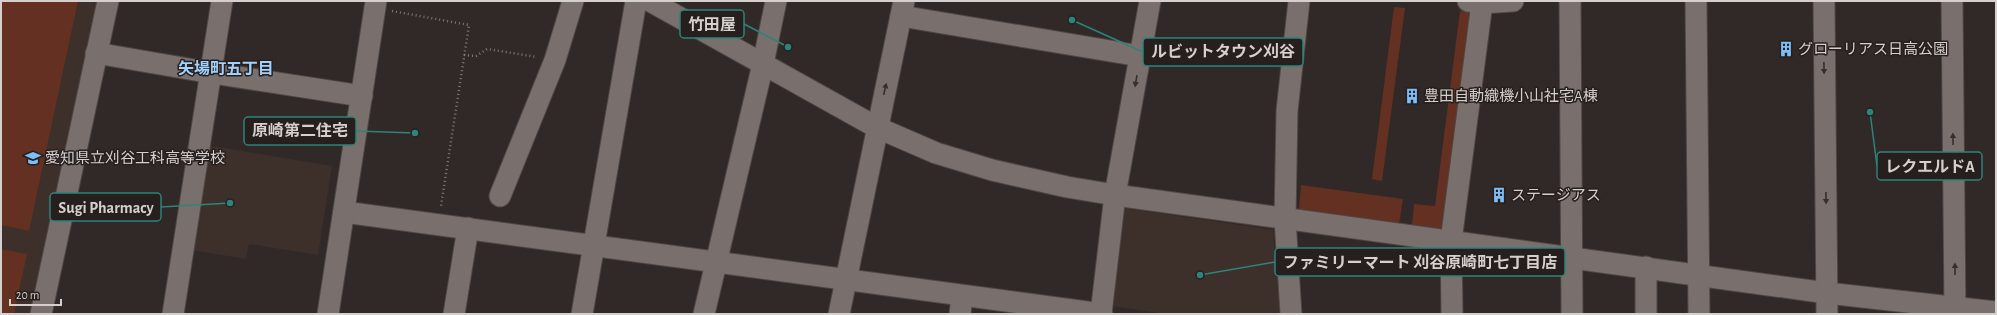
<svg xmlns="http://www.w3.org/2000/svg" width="1997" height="315" font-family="'Alegreya Sans','Noto Sans JP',sans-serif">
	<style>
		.built { fill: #3d2f2a }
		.green { fill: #633021 }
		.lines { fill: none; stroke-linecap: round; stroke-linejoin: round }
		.minor-casing { stroke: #4e4744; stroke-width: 23 }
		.path { stroke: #807a78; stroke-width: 2.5; stroke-dasharray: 1 3; stroke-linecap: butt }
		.minor { stroke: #796f6c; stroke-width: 21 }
		.oneway { fill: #372f2d }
		.labels { text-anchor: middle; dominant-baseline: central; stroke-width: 3; stroke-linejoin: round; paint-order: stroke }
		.poi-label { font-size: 15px; fill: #d5d0ce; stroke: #271f1d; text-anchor: start }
		.neighbourhood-label { font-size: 16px; font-weight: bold; fill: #a1d1fd; stroke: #271f1d }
		.leader { fill: none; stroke: #2d847c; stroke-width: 1.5 }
		.callout-dot { fill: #2d847c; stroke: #271f1d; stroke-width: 1.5 }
		.callout { fill: #271f1d; stroke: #2d847c; stroke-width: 1.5 }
		.callout-label { font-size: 16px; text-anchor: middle; font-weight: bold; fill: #d5d0ce }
	</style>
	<rect width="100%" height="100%" fill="#312927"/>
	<!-- built -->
	<g class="built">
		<polygon points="1,1 97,1 31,314 1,314"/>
		<polygon points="207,145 332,166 318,255 249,244 246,259 191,250"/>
		<polygon points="1123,208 1273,230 1280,314 1166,314 1111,306"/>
	</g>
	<!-- green -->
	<g class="green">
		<polygon points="1,1 78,1 29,231 1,225"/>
		<polygon points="1394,7 1405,8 1382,181 1372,179"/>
		<polygon points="1460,11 1472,12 1444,229 1412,225 1414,204 1435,206"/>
		<polygon points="1301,185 1403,199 1399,224 1299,210"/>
		<polygon points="1,249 27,254 14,314 1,314"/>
	</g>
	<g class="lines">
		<defs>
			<g id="minor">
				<polyline points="650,1 876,127 936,153 992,170 1067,187 1115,195 1827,293 1996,312"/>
				<polyline points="1468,1 1482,3 1513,1"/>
				<polyline points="1570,1 1572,314"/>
				<polyline points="1696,1 1699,314"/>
				<polyline points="1824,1 1827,314"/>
				<polyline points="1952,1 1955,314"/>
				<polyline points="901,16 1140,56"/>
				<polyline points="96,53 212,73 362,96"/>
				<polyline points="500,196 555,60 573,1"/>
				<polyline points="344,212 1102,314"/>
				<polyline points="41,314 108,1"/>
				<polyline points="173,314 222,1"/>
				<polyline points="328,314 376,1"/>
				<polyline points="454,314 468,228"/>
				<polyline points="582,314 636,1"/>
				<polyline points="704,314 763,64 776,1"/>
				<polyline points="839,314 904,1"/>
				<polyline points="960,314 962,296"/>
				<polyline points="1101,314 1115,195 1150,1"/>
				<polyline points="1291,314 1285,219 1287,111 1299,1"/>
				<polyline points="1452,314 1451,241 1482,3"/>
				<polyline points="1646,314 1646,267"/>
			</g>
		</defs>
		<!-- minor casing -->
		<use href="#minor" class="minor-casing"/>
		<!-- path -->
		<g class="path">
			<polyline points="392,11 469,25 441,206"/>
			<polyline points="464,55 476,56 487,49 537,57"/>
		</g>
		<!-- minor -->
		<use href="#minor" class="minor"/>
	</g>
	<!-- one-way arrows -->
	<defs><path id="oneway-solid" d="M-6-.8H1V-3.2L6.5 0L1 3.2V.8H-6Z"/></defs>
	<g class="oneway">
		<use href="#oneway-solid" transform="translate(1824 68) rotate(89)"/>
		<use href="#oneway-solid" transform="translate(1136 81) rotate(100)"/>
		<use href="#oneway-solid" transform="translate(885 89) rotate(-77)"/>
		<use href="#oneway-solid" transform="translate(1953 139) rotate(-91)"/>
		<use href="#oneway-solid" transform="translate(1826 198) rotate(89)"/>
		<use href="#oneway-solid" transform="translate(1955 269) rotate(-91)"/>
	</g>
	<!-- icons -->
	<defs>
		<symbol id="building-bare" viewBox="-9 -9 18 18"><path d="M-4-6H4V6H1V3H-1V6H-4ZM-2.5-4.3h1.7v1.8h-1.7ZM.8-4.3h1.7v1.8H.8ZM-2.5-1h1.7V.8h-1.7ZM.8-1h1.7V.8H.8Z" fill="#7dbef9" stroke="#271f1d" stroke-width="2.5" paint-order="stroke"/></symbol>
		<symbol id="school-bare" viewBox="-9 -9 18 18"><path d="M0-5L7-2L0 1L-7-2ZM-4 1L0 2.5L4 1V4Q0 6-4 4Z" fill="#7dbef9" stroke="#271f1d" stroke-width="2.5" paint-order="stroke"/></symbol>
	</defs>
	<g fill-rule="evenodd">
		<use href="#building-bare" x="1775" y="38" width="22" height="22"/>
		<use href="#building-bare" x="1401" y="85" width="22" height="22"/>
		<use href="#school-bare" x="22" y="147" width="22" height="22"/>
		<use href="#building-bare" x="1488" y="184" width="22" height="22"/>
	</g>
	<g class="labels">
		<!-- poi labels -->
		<g class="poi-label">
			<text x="1798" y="49">グローリアス日高公園</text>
			<text x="1424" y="96">豊田自動織機小山社宅A棟</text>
			<text x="45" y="158">愛知県立刈谷工科高等学校</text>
			<text x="1511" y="195">ステージアス</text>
		</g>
		<!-- neighbourhood labels -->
		<g class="neighbourhood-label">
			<text x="226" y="69">矢場町五丁目</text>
		</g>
	</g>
	<!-- callouts -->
	<path class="leader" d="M788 47L744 24M1072 20L1143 52M415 133L356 131M1870 112L1877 166M230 203L161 207M1200 275L1275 262"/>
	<g class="callout-dot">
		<circle cx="788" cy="47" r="4"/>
		<circle cx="1072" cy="20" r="4"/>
		<circle cx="415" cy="133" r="4"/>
		<circle cx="1870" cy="112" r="4"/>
		<circle cx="230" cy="203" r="4"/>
		<circle cx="1200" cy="275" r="4"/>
	</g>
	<g class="callout">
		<rect x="680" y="10" width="64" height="28" rx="4"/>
		<rect x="1143" y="38" width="160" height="28" rx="4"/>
		<rect x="244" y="117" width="112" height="28" rx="4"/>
		<rect x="1877" y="152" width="105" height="28" rx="4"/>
		<rect x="50" y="193" width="111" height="28" rx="4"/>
		<rect x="1275" y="248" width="290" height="28" rx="4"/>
	</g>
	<g class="callout-label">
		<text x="712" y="30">竹田屋</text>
		<text x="1223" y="57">ルビットタウン刈谷</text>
		<text x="300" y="136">原崎第二住宅</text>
		<text x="1930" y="172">レクエルドA</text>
		<text x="106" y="213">Sugi Pharmacy</text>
		<text x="1420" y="268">ファミリーマート 刈谷原崎町七丁目店</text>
	</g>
	<!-- border -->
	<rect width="1997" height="315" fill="none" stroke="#d5d0ce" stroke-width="4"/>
	<!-- scale -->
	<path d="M10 299v6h51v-6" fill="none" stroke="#d5d0ce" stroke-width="2"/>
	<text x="16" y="299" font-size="12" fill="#d5d0ce" stroke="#271f1d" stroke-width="3" paint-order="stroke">20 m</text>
</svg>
